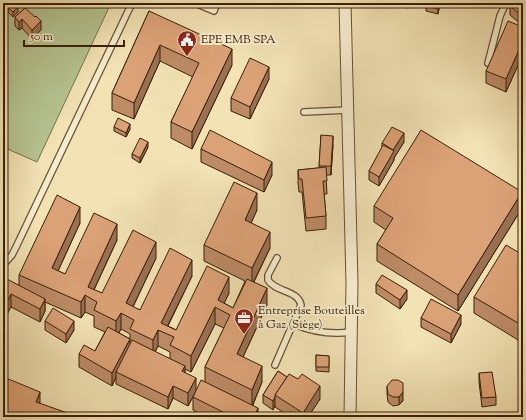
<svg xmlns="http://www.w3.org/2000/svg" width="526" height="420" font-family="'Sorts Mill Goudy',serif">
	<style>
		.park { fill: #b5c491; stroke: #77724c }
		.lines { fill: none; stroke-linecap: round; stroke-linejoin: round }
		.lane-casing { stroke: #675032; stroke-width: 8 }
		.street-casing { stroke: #675032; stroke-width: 13 }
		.lane { stroke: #f7ecce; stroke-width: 5.5 }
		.street { stroke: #f7ecce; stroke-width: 11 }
		.wall { fill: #bd8b66; stroke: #392006; fill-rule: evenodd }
		.shaded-wall { fill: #9a7153; stroke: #392006 }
		.building { fill: #dca277; stroke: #392006 }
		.labels { text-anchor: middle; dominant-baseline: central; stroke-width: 4; stroke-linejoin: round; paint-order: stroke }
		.poi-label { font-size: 12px; fill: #392006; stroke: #f7ecce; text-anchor: start }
	</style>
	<rect width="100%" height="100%" fill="#f2e2b4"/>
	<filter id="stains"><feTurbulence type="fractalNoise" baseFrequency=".005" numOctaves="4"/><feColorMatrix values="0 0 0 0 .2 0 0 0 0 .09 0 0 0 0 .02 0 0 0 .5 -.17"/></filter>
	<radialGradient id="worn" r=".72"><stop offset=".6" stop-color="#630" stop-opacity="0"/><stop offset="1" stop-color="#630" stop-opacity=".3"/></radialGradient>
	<!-- park -->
	<polygon class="park" points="3,3 111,3 37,162 3,147"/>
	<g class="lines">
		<defs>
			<g id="lane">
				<polyline points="195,3 214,11 217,3"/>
				<polyline points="488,63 500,16 506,3"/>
				<polyline points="304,112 348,110"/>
				<polyline points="3,265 12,255 17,245 132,3"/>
				<path d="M294,324c19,8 37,11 57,8"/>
				<path d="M275,365l26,-60c-3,-15 -26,-13 -33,-25v-5l9,-17"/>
			</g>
			<polyline id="street" points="345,3 352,283 350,417"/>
		</defs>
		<!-- lane casing -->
		<use href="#lane" class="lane-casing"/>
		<!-- street casing -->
		<use href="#street" class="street-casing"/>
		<!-- lane -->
		<use href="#lane" class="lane"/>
		<!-- street -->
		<use href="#street" class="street"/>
	</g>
	<!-- wall -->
	<g class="wall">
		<polygon points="404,3 416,3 407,8"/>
		<polygon points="440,3 438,14 426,11 426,6"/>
		<polygon points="523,3 523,26 510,15 510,6"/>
		<polygon points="8,8 18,12 13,17 8,12"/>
		<polygon points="25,8 41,30 32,39 22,28 19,30 15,26 15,17"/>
		<polygon points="149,11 232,65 192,149 171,138 171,122 193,77 160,61 134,119 112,110 112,93"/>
		<polygon points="523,27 523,54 506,92 486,83 486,71"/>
		<polygon points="269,79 250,119 231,111 231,98"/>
		<polygon points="114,127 130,129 126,137 114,131"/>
		<polygon points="321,135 333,145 331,175 326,175 327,194 324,194 326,216 326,229 306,231 302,192 299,192 298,183 298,170 319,168"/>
		<polygon points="404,142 394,158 394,160 379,186 369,180 369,171 382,148 382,143"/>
		<polygon points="148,147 140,163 132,158 132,154"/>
		<polygon points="201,149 272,175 264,192 201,162"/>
		<polygon points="374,206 522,208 458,311 377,261 377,244 386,230 374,222"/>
		<path d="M257,210l-6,13 19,25 -16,34 13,23 -24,52 19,25 -9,23 5,12h-51l-14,-7v-13l12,-15v-15l19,-39 -9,-4 -24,48 -6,-3v4l11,18 -8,15 -15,-8 -5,11 -52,-25v-7l-4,9 -33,-19v-13l16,-3 10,-19 -11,-5v-11l-9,-4 -4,6 -36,-16v9l-5,11 -29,-15 -8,-26 16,4v-10l61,-52 -22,48 7,3 52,-34 -23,50 8,3 54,-35 -23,49 7,3 52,-34 -24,50 8,4 53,-37 -5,10 9,5 12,-27 -41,-20v-16zM121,329l9,5v5l-11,-6zM158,346l12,6v7l-15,-7z"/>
		<polygon points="523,255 523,343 474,313 474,297"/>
		<polygon points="376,284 407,299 400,309 376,293"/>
		<polygon points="421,318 461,324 451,343 421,327"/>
		<polygon points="45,321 74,330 66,343 45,330"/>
		<polygon points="316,355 329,356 329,372 316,371"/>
		<polygon points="278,371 320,399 308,417 290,417 275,407 275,405 273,410 263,403 263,395"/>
		<polygon points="479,373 496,397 496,405 482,407 479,382"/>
		<polygon points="387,386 403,401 399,405 393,406 388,402 387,394"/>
	</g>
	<!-- shaded-wall -->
	<g class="shaded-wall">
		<polygon points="407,3 416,3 407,8"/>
		<polygon points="439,3 440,3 440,4 438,14 438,9"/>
		<polygon points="18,7 18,12 13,17 13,12"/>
		<polygon points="22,19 22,28 19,30 19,22"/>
		<polygon points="41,21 41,30 32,39 32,30"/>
		<polygon points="523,41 523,54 506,92 506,79"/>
		<polygon points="160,45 160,61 134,119 134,103"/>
		<polygon points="232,49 232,65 192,149 192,132"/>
		<polygon points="269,67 269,79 250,119 250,107"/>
		<polygon points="130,124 130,129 126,137 126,133"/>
		<polygon points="404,133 404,142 394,158 394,160 379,186 379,177 393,152 393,150"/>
		<polygon points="333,136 333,145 331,175 331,166"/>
		<polygon points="148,142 148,147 140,163 140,158"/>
		<polygon points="272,162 272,175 264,192 264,180"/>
		<polygon points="522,192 522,208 458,311 458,295"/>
		<polygon points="257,193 257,210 245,236 245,220"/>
		<polygon points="80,207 80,223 52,284 52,268"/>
		<polygon points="117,224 117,240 90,298 88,287"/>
		<polygon points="270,232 270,248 252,285 252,268"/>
		<polygon points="156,242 156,258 128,317 126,303"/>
		<polygon points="192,260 192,276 164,333 161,323"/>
		<polygon points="229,277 229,293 221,310 218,300"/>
		<polygon points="267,288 267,305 237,370 237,354"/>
		<polygon points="407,290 407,299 400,309 400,300"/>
		<polygon points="11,294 11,307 3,322 3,310"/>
		<polygon points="85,295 85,312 81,318 81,302"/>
		<polygon points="45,299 45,311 40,322 40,309"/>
		<polygon points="215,307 215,324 191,372 191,356"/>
		<polygon points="121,313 121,329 116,337 116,321"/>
		<polygon points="461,315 461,324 451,343 451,334"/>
		<polygon points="74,321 74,330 66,343 66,334"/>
		<polygon points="158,330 158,346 153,356 153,340"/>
		<polygon points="130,339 130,352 116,372 116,377 112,386 112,373"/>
		<polygon points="185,366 185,379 182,371"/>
		<polygon points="262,366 262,382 252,406 252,390"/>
		<polygon points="196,378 196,391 188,406 188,393"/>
		<polygon points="173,386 173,398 168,409 168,397"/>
		<polygon points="320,386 320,399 308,417 303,417 303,413"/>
		<polygon points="40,392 40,404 36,402"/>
		<polygon points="403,392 403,401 399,405 399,397"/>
		<polygon points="275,397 275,405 273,410 273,401"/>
		<polygon points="258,408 258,417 254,417"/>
	</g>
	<!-- building -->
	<g class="building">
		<polygon points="12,3 13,3 18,7 13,12 8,8"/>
		<polygon points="427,3 439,3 438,9 426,6"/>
		<polygon points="513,3 523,3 523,17 510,6"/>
		<polygon points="25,8 35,17 36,16 41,21 32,30 22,19 19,22 15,17"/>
		<polygon points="149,11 232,49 192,132 171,122 199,63 160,45 134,103 112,93"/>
		<polygon points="508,21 523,27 523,41 506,79 486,71"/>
		<polygon points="250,58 269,67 250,107 231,98"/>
		<polygon points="118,118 130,124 126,133 114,127"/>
		<polygon points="392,127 404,133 393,150 382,143"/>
		<polygon points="210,130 272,162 264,180 201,149"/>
		<polygon points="421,130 522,192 458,295 377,244 393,218 374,206"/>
		<polygon points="321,135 333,136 331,166 319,166"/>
		<polygon points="140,138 148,142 140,158 132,154"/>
		<polygon points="383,145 394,151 379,177 369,171"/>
		<polygon points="326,167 327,181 323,181 326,216 306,218 302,179 299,179 298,170"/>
		<polygon points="234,182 257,193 245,220 270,232 252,268 204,245"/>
		<polygon points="57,195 80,207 52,268 65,274 94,213 117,224 88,287 102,293 133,230 156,242 126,303 140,310 170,248 192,260 161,323 176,330 207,266 229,277 218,300 233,308 247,279 267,288 237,354 262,366 252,390 205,367 230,315 215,307 191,356 170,345 174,337 158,330 153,340 130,329 134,320 121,313 116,321 94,310 97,302 85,295 81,302 19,275"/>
		<polygon points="506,245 523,255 523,326 474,297"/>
		<polygon points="382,275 407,290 400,300 376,284"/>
		<polygon points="5,278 45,299 40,309 11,294 3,310 3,281"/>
		<polygon points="431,299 461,315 451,334 421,318"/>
		<polygon points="53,308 74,321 66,334 45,321"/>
		<polygon points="108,327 130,339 112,373 79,354 84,345 95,351"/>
		<polygon points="132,340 185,366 182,371 196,378 188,393 173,386 168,397 116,372"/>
		<polygon points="316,355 329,356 329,367 316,367"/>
		<polygon points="278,371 287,377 275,395 275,397 273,401 263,395"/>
		<polygon points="492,372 496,397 482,398 479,373"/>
		<polygon points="289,374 298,379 302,374 320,386 303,413 275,395"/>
		<polygon points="6,378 40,392 36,402 79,417 3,417 3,386"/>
		<polygon points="201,380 258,408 254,417 233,417 193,397"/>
		<polygon points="392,380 398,380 403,383 403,392 399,397 393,397 388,394 387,386"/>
	</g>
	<!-- icons -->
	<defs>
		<symbol id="civic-pin" viewBox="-11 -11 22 30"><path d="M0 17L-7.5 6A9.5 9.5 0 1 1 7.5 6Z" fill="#8f2418" stroke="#f7ecce"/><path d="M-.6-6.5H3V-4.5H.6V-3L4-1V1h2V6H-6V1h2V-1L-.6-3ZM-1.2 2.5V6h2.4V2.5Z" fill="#fff"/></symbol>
		<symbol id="office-pin" viewBox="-11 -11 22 30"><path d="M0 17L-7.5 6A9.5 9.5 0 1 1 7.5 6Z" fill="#8f2418" stroke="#f7ecce"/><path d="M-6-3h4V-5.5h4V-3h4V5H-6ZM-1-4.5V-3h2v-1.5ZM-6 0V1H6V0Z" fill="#fff"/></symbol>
	</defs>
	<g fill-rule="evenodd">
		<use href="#civic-pin" x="176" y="29" width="22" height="30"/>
		<use href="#office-pin" x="233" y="307" width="22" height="30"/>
	</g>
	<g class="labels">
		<!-- poi labels -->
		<g class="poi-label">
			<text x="201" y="40">EPE EMB SPA</text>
			<text x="258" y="311">Entreprise Bouteilles<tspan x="258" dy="14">à Gaz (Siège)</tspan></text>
		</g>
	</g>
	<!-- margin -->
	<rect width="526" height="420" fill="none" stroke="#f2e2b4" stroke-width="16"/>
	<rect x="4" y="4" width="518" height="412" fill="none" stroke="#392006" stroke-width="2"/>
	<rect x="8" y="8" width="510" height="404" fill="none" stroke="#392006"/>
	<!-- scale -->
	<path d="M24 40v6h100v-6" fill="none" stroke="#392006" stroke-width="2"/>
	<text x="30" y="40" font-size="12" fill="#392006" stroke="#f7ecce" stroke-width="3" paint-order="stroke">50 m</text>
	<rect width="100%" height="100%" filter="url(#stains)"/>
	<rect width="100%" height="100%" fill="url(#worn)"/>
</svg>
